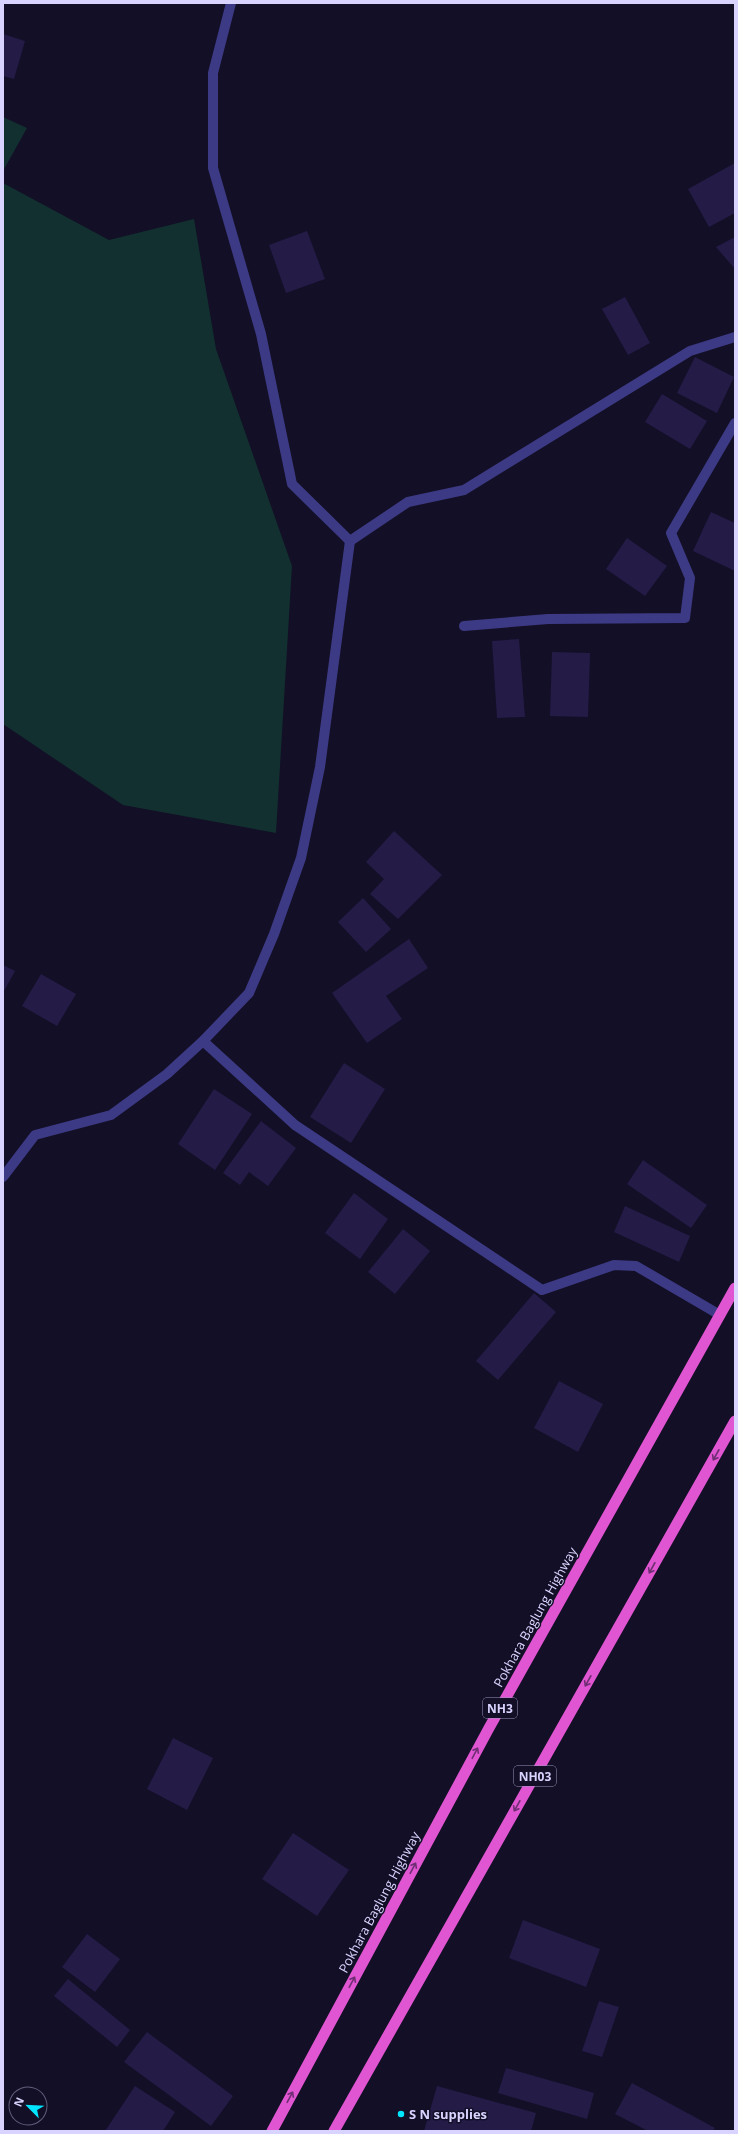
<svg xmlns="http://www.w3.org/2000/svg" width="738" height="2134" font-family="'Open Sans',sans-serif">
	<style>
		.green { fill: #12302f }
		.building { fill: #241b47 }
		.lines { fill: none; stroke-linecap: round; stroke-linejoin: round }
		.minor { stroke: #3d3a85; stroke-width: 10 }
		.trunk { stroke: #e055d1; stroke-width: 11 }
		.oneway { stroke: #6f2e73 }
		.poi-dot { fill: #00e5ff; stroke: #130f26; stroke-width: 1.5 }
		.labels { text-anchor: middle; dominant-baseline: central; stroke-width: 3; stroke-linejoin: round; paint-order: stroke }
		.shield { fill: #130f26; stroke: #9e99be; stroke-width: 1 }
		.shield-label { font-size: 12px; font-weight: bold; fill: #d9d4ff }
		.street-label { font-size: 13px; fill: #d9d4ff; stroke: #130f26 }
		.poi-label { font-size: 13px; font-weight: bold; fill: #d9d4ff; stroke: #130f26; text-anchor: start }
	</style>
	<rect width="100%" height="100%" fill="#130f26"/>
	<!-- green -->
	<g class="green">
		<polygon points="3,117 27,128 3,171"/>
		<polygon points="3,183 109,240 194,219 216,349 292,566 276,833 123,805 3,724"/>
	</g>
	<!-- building -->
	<g class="building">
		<polygon points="3,34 25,41 14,79 3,76"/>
		<polygon points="735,163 735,213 709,227 688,189"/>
		<polygon points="307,231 325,279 286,293 269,245"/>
		<polygon points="735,237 735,269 716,247"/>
		<polygon points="625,297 650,343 628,355 602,309"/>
		<polygon points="695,357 734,377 717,413 677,393"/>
		<polygon points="662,394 707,421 690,449 645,422"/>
		<polygon points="711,512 735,523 735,571 693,551"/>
		<polygon points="627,538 667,566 645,596 606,569"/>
		<polygon points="519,639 525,717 497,718 492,641"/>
		<polygon points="552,652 590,653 588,717 550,716"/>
		<polygon points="394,831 442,875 398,919 370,894 384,879 366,862"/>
		<polygon points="363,898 391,929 366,952 338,922"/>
		<polygon points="409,939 428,968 386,996 402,1019 367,1043 332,993"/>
		<polygon points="3,965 15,971 3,993"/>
		<polygon points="41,974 76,994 57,1026 22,1006"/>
		<polygon points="344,1063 385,1089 351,1143 310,1117"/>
		<polygon points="214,1089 252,1114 215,1170 178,1144"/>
		<polygon points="261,1121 296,1148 268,1186 249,1172 240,1185 223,1173"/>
		<polygon points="643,1160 707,1205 691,1228 627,1184"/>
		<polygon points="354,1193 388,1219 360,1259 325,1233"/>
		<polygon points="625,1206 690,1236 679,1262 614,1232"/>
		<polygon points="403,1229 430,1251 395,1294 368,1272"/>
		<polygon points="534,1293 556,1312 498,1380 476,1361"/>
		<polygon points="559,1381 603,1404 578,1452 534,1428"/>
		<polygon points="173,1738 213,1758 187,1810 147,1789"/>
		<polygon points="293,1833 349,1870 317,1916 262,1879"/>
		<polygon points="523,1920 600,1949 586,1987 509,1958"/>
		<polygon points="87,1934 120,1959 95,1992 62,1967"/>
		<polygon points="68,1979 130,2030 117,2047 54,1996"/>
		<polygon points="599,2001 619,2007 602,2057 582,2051"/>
		<polygon points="147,2032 233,2096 211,2126 124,2062"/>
		<polygon points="506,2068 594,2093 587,2119 498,2093"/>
		<polygon points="632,2083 715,2128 713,2131 648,2131 615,2114"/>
		<polygon points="135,2086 175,2112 163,2131 105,2131"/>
		<polygon points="437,2086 536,2113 531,2131 424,2131"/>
	</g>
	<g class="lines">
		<!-- minor -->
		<g class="minor">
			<polyline points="231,3 213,73 213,168 261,334 292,484 350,541"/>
			<polyline points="464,626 548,619 685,618 690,578 671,533 735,423"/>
			<polyline points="203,1041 295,1125 542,1290 614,1265 636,1266 720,1315"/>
			<polyline points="3,1177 35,1135 111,1115 167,1074 203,1041 249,993 274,934 301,858 320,767 350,541 408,502 464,490 690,351 735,337"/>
		</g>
		<!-- trunk -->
		<g class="trunk">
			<polyline points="272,2131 489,1728 735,1288"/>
			<polyline points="334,2131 735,1421"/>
		</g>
	</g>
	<!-- one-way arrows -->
	<defs><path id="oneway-shaft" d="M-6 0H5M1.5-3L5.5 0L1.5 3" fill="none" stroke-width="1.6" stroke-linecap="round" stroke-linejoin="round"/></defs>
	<g class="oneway">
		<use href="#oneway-shaft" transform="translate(716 1455) rotate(119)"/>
		<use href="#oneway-shaft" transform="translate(652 1568) rotate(119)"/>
		<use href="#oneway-shaft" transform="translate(588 1681) rotate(119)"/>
		<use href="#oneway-shaft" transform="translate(475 1753) rotate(-62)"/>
		<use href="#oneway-shaft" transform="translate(517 1806) rotate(119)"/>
		<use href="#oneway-shaft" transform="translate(413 1868) rotate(-62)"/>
		<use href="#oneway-shaft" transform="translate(352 1982) rotate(-62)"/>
		<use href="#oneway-shaft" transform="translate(290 2097) rotate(-62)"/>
	</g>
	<!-- markers -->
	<circle class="poi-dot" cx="401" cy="2114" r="4"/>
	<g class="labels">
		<!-- shield labels -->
		<g class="shield">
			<rect x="483" y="1698" width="34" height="20" rx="3"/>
			<rect x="514" y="1766" width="42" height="20" rx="3"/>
		</g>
		<g class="shield-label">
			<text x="500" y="1708">NH3</text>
			<text x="535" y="1776">NH03</text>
		</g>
		<!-- street labels -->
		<g class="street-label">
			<text transform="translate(535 1617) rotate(-61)">Pokhara Baglung Highway</text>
			<text transform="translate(379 1902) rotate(-62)">Pokhara Baglung Highway</text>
		</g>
		<!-- poi labels -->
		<g class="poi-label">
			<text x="409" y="2114">S N supplies</text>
		</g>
	</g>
	<!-- border -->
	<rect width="738" height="2134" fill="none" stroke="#d9d4ff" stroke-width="8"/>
	<!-- north arrow -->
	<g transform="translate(28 2106) rotate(294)"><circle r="19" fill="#130f26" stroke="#625e7d"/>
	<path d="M0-3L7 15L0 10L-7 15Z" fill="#00e5ff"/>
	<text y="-6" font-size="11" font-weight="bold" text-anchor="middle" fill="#d9d4ff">N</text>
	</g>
</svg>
